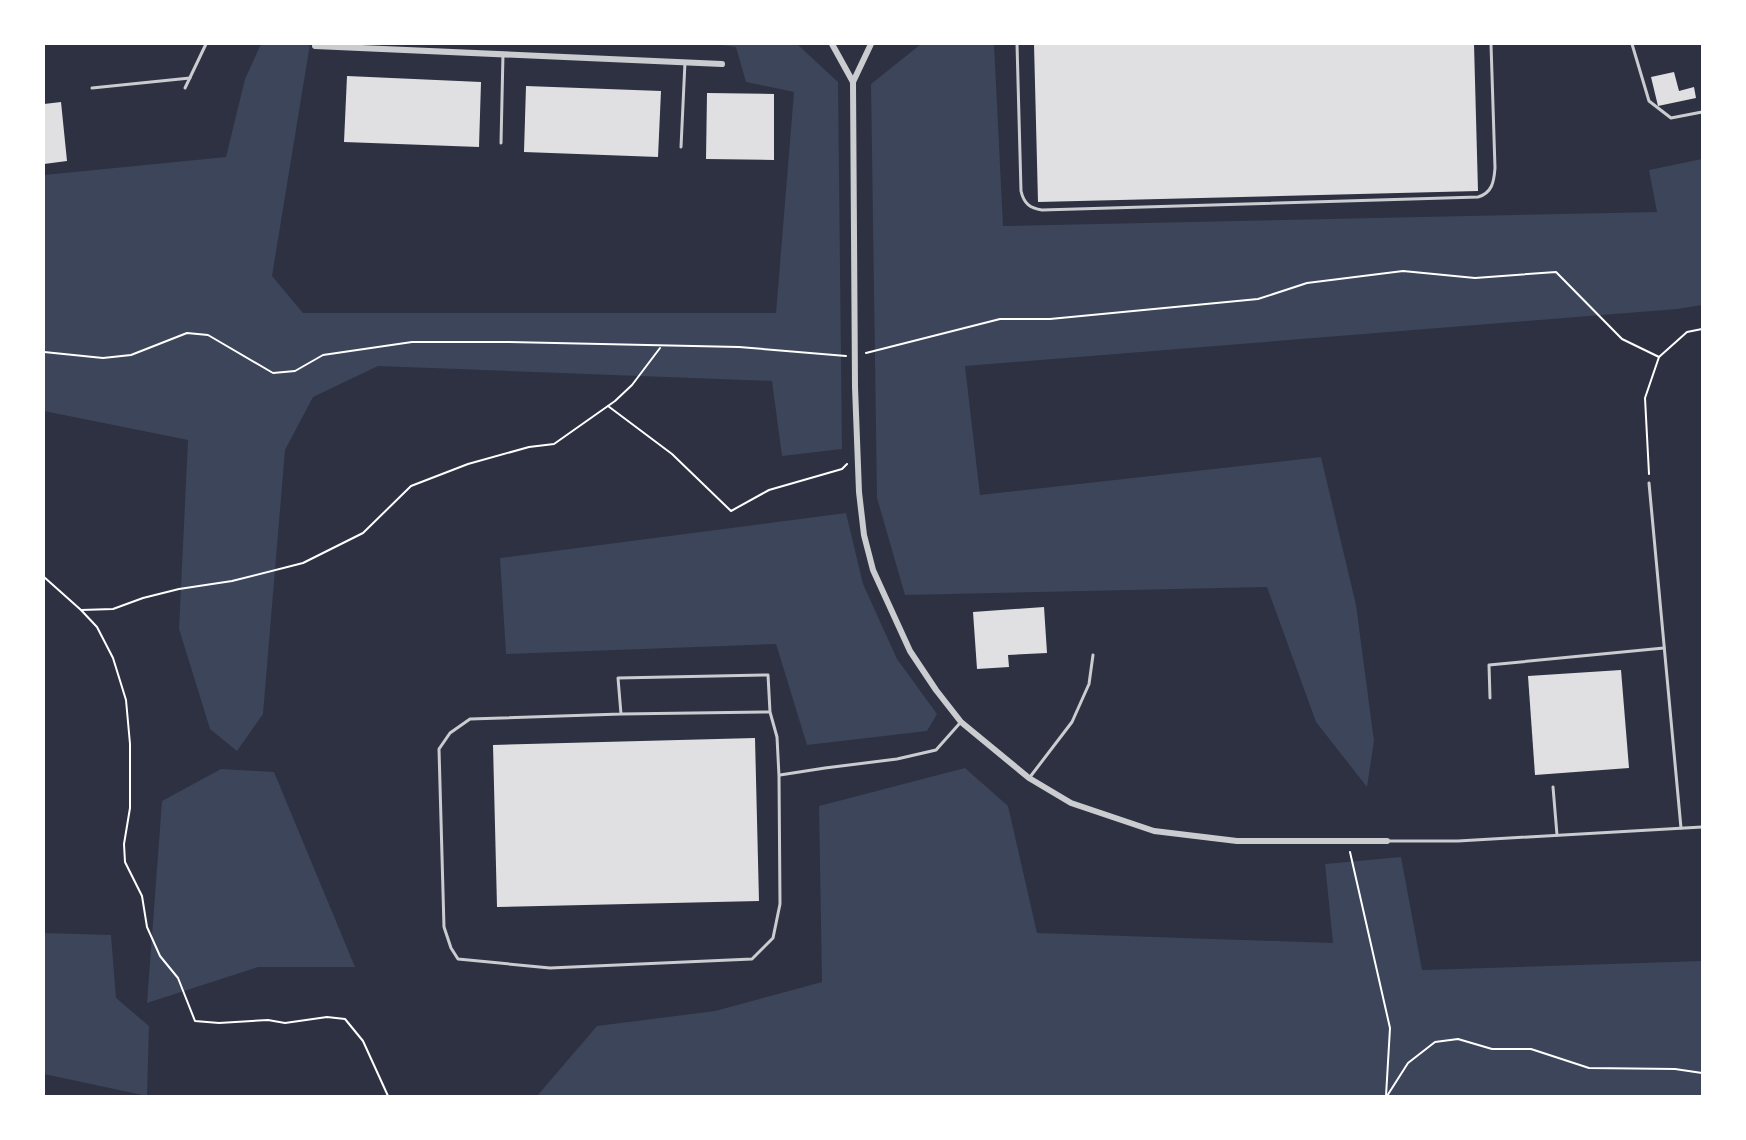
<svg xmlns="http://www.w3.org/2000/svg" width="1746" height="1140" font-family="Lora,serif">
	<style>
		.green { fill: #3c4559 }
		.building { fill: #e0e0e3 }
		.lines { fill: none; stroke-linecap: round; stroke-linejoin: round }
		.path { stroke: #fff; stroke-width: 2 }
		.service { stroke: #caccd0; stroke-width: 3 }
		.minor { stroke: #caccd0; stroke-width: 6 }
	</style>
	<rect width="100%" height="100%" fill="#2d3142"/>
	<!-- green -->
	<g class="green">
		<polygon points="261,44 310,44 272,276 303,313 776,313 794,92 746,82 736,47 714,44 797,44 838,82 842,449 782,456 772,381 378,366 313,397 285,450 263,714 237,751 210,729 179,629 188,440 44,411 44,175 226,157 245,79"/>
		<polygon points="921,44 994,44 1003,226 1657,212 1649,170 1702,159 1702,305 1677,309 965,366 980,495 1321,457 1356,605 1374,741 1367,787 1316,722 1267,587 905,595 877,498 871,84"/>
		<polygon points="846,513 863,584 897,659 937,714 927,731 807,745 776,644 506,654 500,558"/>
		<polygon points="965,768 1008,806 1037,933 1333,943 1325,864 1401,857 1422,970 1702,961 1702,1096 537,1096 597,1026 715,1011 822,982 819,806"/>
		<polygon points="221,769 274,772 355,967 258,967 147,1003 162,801"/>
		<polygon points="44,933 111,935 116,998 149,1026 147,1096 44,1074"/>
	</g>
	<!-- building -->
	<g class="building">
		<polygon points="1034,44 1474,44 1478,191 1038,202"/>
		<polygon points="1674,72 1679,91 1694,87 1696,98 1658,106 1651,77"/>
		<polygon points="347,76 481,82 479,147 344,142"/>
		<polygon points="526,86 661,91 658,157 524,152"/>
		<polygon points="707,93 774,94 774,160 706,159"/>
		<polygon points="61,102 67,161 44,164 44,104"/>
		<polygon points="1044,607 1047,653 1008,655 1009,667 977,669 973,612"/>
		<polygon points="1621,670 1629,768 1535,775 1528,676"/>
		<polygon points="755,738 759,901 497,907 493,745"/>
	</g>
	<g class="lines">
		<!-- path -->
		<g class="path">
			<polyline points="44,352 103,358 131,355 187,333 208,335 273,373 295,371 323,355 412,342 509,342 739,347 846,356"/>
			<polyline points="866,353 1000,319 1050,319 1258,299 1307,283 1403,271 1475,278 1556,272 1622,339 1659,357"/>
			<polyline points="608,406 672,454 731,511 769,490 842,469 847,464"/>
			<polyline points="1649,474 1645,398 1659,357 1687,332 1702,329"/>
			<polyline points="44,577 81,610 97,627 113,658 126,700 130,744 130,808 124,844 125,862 142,896 147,927 160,956 178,978 195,1021 219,1023 268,1020 285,1023 327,1017 345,1019 363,1041 388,1096"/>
			<polyline points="81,610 113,609 143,598 179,589 232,581 303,563 363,533 411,486 468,464 529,447 554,444 615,401 632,385 660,348"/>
			<polyline points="1350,852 1390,1028 1386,1096"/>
			<polyline points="1387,1096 1408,1063 1435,1042 1458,1039 1492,1049 1531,1049 1589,1068 1675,1069 1702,1073"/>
		</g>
		<!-- service -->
		<g class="service">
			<path d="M1017,44l4,147c3,13 9,17 21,19l436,-13c14,-4 16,-15 17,-29l-4,-124"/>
			<polyline points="1632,44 1649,101 1671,118 1702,112"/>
			<polyline points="92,88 190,78"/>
			<polyline points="185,88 206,44"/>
			<polyline points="501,143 503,54"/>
			<polyline points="681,147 685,62"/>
			<polyline points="1649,483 1681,828"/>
			<polyline points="1490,698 1489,665 1664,648"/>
			<polyline points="621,714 470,719 450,733 439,749 444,927 451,948 458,959 550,968 752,959 773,938 780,904 779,776 777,737 770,712 768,675 618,678 621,714 770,712"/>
			<polyline points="780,775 825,768 897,759 936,750 960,723"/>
			<polyline points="1030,777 1072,722 1089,684 1093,655"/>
			<polyline points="1553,787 1557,835"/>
			<polyline points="1387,841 1458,841 1702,827"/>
		</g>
		<!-- minor -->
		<g class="minor">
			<polyline points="832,44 853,82"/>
			<polyline points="871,44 853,82 855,387 859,492 864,535 873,570 910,651 936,690 961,722 1029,778 1071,803 1154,831 1237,841 1387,841"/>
			<polyline points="315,46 722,64"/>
		</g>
	</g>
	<!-- border -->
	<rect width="1746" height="1140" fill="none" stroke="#ffffff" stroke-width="90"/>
</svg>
